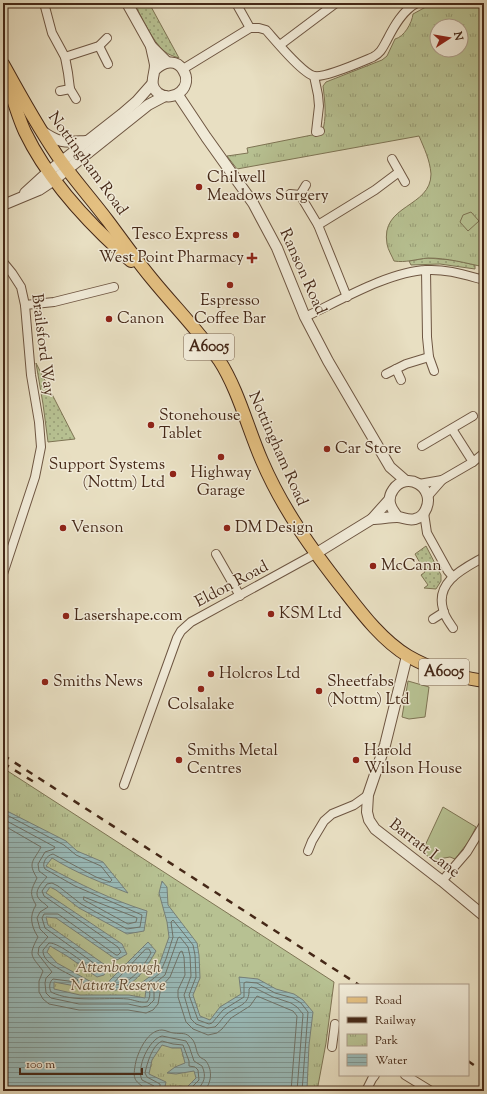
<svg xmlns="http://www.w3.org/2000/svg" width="487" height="1094" font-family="'Sorts Mill Goudy',serif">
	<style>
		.grass { fill: url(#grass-dots); stroke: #7e7454 }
		.park { fill: url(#park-tufts); stroke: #7e7454; fill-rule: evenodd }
		.garden { fill: #b7c192; stroke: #7e7454 }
		.water { fill: url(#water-rules); stroke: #778079 }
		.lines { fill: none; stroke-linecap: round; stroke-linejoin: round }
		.shore { stroke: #6f7268; stroke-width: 1 }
		.minor-casing { stroke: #6e5642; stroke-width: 10 }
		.tertiary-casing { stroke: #6e5642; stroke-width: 12 }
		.primary-casing { stroke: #452817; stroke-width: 14 }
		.minor { stroke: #f0ead7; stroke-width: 8 }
		.tertiary { stroke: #f0ead7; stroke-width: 10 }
		.primary { stroke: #e4c081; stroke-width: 12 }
		.rail { stroke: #452817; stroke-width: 2.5; stroke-dasharray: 7 7; stroke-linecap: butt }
		.poi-dot { fill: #8f2418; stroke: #f0ead7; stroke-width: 1.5 }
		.labels { text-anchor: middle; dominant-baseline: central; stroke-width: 3; stroke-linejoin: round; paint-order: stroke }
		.shield { fill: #f0ead7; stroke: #786251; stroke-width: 1 }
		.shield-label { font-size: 15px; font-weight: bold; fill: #452817 }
		.street-label { font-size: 16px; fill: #452817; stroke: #f0ead7 }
		.poi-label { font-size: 16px; fill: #452817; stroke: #f0ead7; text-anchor: start }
		.park-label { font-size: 16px; font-style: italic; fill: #624e36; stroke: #f0ead7 }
	</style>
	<defs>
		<pattern id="grass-dots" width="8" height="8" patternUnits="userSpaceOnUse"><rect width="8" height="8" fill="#b7c192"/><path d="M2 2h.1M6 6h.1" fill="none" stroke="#979d76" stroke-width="1.8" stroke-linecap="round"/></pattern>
		<pattern id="park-tufts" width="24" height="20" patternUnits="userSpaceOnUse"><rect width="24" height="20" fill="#b7c192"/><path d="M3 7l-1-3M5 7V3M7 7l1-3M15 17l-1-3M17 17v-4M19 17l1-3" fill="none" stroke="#979d76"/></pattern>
		<pattern id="water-rules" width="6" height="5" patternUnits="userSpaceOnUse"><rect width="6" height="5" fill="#99bbba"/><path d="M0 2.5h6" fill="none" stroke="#7f9896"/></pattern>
	</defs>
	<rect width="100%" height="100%" fill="#e8dfc2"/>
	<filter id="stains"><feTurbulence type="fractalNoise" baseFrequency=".005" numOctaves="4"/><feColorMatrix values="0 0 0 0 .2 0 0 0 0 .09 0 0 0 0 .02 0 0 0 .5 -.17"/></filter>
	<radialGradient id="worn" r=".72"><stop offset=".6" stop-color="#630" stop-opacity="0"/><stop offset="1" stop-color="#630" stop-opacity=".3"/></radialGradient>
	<!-- grass -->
	<g class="grass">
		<path d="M134,3h15l30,55c-6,-2 -10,-3 -15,-7 -11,-9 -23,-35 -30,-48z"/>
		<polygon points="427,258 453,260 475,265 475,269 440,264 411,265 409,261"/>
		<polygon points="36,363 75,439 48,442 43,404"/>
		<polygon points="426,546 441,575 441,581 436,589 424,588 428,585 421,575 425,572 415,554"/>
	</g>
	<!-- park -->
	<g class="park">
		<path d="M433,3h51v264c-18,-4 -37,-9 -56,-9 -12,1 -22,5 -34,3 -2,-5 -6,-11 -7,-17 -7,-40 44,-36 44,-70 -1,-14 -7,-26 -12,-38l-182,33 -10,-13 21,-3 -1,-5 75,-15c5,-15 3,-31 1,-47l3,-4 56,-22 5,-4 8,-17c9,-2 17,-16 18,-25zM437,26h24v24h-24z"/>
		<polygon points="3,768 334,982 326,1043 317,1091 3,1091"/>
	</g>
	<!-- garden -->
	<g class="garden">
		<polygon points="471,212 479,221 468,231 460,222 463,215"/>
		<polygon points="408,681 429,687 425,717 409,719 402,717"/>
		<polygon points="443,807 476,827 469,841 455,859 450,857 433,860 422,852"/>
	</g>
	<!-- water -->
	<g class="water">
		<path d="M3,809l63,32 11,10 26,11 25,31c-26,-10 -52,-20 -76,-35l-6,8c33,18 66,34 101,45l-3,20 -17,3 -48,-26 -23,-18 -6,-3 -4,6 76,51 5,10 -10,6 -61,-42 -10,-1 2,8 60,42 -4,8 -7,2 -30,-21 -17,-10 -3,6 10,11 38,21 -4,5 -37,-7v7l26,6h49l16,3 1,-9 -6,-5 17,-13 12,-34 -2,-15 -8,-29 3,-12 5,6 1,18 29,38 2,12 1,23 -7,17 7,21 10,4 10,-13 21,-13 -2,-17 19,2 18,10 18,5 9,6 10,12 -4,33 -2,44 -2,2h-130l4,-5 8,1 9,-9 -2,-7 -18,3 -9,-1 8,-6 10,-4 -4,-15h-9l-10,-3 -10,15 -3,14 17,8 -2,9h-35l-15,-1 -3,1h-108z"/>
		<path d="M148,942l8,9c-9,16 -21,35 -40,39 -4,1 -9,-1 -12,-1l6,-9z"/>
	</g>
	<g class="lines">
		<!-- shore -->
		<g class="shore">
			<path d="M3,813l61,32 12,10 25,11 11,14 -2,2 -14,-5 -43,-23c-6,1 -12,9 -8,15l30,17 67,29 -2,12 -13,2 -46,-25 -23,-18 -6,-3 -5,1 -5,7 2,5 74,51 3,5 -3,3h-2l-58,-41h-14l-2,4 3,10 57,41 -1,3h-4c-10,-6 -38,-30 -48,-29l-6,7c-1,15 26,22 35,30l-2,2 -23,-3c-4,3 -4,9 -2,13 22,11 54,5 77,7 6,1 12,4 19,3 5,-6 2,-13 1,-19l12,-10 6,-14 7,-22 -2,-15 2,-2 20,25 2,10 1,22 -7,18 9,25 11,4 3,-1 11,-13 21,-13v-14l2,-1 11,1 18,10 18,5 8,5 7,9 -6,79"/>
			<path d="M3,819l52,28 -1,2 -9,3 -7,12 1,7 8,6c-5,6 -15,15 -7,23 3,3 6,4 8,7l-8,5 -3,6 3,11 8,8 -9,10 -1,7 14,18 -6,6 -1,5 1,10 5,5 28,6h49l14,3 6,-1 6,-6v-16l11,-9 13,-37 2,-1 8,10 2,9 1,20 -7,19 7,24 5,5 11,4 8,-1c5,-4 8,-11 13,-14 11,-8 22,-8 21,-24l2,-2 4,1 18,9 18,6 6,4 6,7 -6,77"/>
			<path d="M3,825l38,22c-7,14 -14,15 -4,31 -6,12 -8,15 -1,27 -7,11 -5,21 2,32 -10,19 -7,18 5,34l-4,10v11l4,7 6,5 30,6h49l18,3 7,-3 5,-6 3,-17 9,-10 10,-25 2,-1 2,6 1,18 -7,15v7l8,25 7,7 15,6 9,-2 5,-4 9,-11 19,-12 7,-10 31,13 5,2 4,5 -6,75"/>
			<polygon points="84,897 135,917 137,918 136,922 128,924 84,900"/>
			<path d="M146,949h3l2,4c-7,13 -21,32 -37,32v-2z"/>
			<path d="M149,1091c-15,-11 -17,-10 -13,-30 3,-11 12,-31 26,-31 4,0 8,3 12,3 7,1 12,-1 17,5 6,5 4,14 9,19 1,1 3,2 5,3 8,9 7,23 -1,31"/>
			<path d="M155,1091l-1,-5 -12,-6c-6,-12 7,-41 20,-44l24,5 3,5 5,15 8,5c5,11 2,17 -6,25"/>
			<path d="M160,1091v-7l-13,-7 -2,-4c2,-9 7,-28 17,-32l11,3 10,1 6,16v5l6,1 3,3 1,10 -11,11"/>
		</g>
		<defs>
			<g id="minor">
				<polyline points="44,3 52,33 65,57 68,73 70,89 76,99"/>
				<polyline points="236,3 250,28"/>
				<polyline points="280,45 336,3"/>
				<polyline points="99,46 108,64"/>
				<polyline points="65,57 99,46 107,38"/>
				<path d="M183,69l67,-41h9l7,2c9,10 36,43 48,46 11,2 47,-14 59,-19 8,-4 10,-10 14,-17 7,-14 16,-30 30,-37"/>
				<polyline points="314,76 318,95 319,106 316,132 320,131"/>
				<polyline points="60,91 70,89"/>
				<polyline points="392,159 405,182"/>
				<polyline points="290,194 300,195 306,185"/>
				<polyline points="300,195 318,225 347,297"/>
				<polyline points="318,225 375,190 399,172"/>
				<polyline points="3,262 12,273 21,287 25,305 31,375 39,422 41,447 35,477 3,574"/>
				<polyline points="426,270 427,337 429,357 434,371"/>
				<polyline points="25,305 54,302 114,287"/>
				<path d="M305,317c34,-16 85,-46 122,-47 20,-1 38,5 57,10"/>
				<polyline points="396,369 401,380"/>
				<polyline points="386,374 406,364 429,357"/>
				<polyline points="452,429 473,462"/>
				<polyline points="422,446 473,416"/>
				<polyline points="419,484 442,480 473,462 484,453"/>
				<polyline points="428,496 442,480"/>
				<polyline points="424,513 427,533 448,571 453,577"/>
				<polyline points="216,554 240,596"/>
				<polyline points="433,619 444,612"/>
				<path d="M453,628c-4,-6 -9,-12 -10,-19 -8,-28 22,-41 41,-52"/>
				<polyline points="124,785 177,638 181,631 191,622 315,554"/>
				<polyline points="308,851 312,841 324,821 332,814 354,805 368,795"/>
				<polyline points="442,881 467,852 484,824"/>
				<polyline points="332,1047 335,1024"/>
				<polyline points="405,1075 431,1091"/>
				<polyline points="366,1091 372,1079 375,1075"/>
			</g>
			<g id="tertiary">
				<polyline points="127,3 151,46 167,62"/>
				<path d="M151,46c1,6 3,13 4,19 0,10 -7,20 3,28 16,11 36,-7 25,-23 -7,-12 -20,-8 -28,0"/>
				<polyline points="178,95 206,137 253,203 277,248 305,317 328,361 390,467 406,481"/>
				<path d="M42,131c18,13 24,11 44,10"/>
				<polyline points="25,193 48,172 122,114 137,101 152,84"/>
				<polyline points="3,205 39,190 54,180 148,105 165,96"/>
				<path d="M372,519c8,0 17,-2 25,-2 6,0 11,4 18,2 5,-1 9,-5 11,-10 10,-22 -20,-39 -33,-19 -7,10 -2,19 5,27"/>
				<polyline points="315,554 372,519 389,500"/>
				<polyline points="407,656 385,745 368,795 367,812 369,820 375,829 442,881 484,916"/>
			</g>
			<g id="primary">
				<path d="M3,64c18,32 36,66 58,97 15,21 32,40 47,60 15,20 29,40 44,58 22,27 47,52 67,81 19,29 29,69 43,101 21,49 51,90 84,132 17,22 37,48 62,63 24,14 49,21 76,25"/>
				<path d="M8,83c5,16 10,34 17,49 24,50 65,93 106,129"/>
			</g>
		</defs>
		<!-- minor casing -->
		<use href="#minor" class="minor-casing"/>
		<!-- tertiary casing -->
		<use href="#tertiary" class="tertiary-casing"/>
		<!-- primary casing -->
		<use href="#primary" class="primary-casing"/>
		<!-- minor -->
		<use href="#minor" class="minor"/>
		<!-- tertiary -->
		<use href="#tertiary" class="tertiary"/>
		<!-- primary -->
		<use href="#primary" class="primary"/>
		<!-- rail -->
		<g class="rail">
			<polyline points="3,755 359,985"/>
			<polyline points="3,763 34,782"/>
			<polyline points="468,1061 484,1072"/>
		</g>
	</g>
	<!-- markers -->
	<g class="poi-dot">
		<circle cx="199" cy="187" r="4"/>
		<circle cx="236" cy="235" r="4"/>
		<path d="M250 252h4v4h4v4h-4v4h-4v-4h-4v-4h4z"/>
		<circle cx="230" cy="285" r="4"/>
		<circle cx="109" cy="319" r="4"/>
		<circle cx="151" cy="425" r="4"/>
		<circle cx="327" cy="449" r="4"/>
		<circle cx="221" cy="457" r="4"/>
		<circle cx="173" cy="474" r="4"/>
		<circle cx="63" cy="528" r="4"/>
		<circle cx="227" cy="528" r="4"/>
		<circle cx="373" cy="566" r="4"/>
		<circle cx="271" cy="614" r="4"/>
		<circle cx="66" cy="616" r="4"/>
		<circle cx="211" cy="674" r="4"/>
		<circle cx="45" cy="682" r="4"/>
		<circle cx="201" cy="689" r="4"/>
		<circle cx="319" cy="691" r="4"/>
		<circle cx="179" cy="760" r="4"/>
		<circle cx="356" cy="760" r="4"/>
	</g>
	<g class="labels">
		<!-- shield labels -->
		<g class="shield">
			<rect x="184" y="334" width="50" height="26" rx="3"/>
			<rect x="419" y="659" width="50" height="26" rx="3"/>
		</g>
		<g class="shield-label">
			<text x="209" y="347">A6005</text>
			<text x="444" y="672">A6005</text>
		</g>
		<!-- street labels -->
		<g class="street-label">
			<text transform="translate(87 164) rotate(54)">Nottingham Road</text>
			<text transform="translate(302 272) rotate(66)">Ranson Road</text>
			<text transform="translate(42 345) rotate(83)">Brailsford Way</text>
			<text transform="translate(277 449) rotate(66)">Nottingham Road</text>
			<text transform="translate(232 585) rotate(-28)">Eldon Road</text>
			<text transform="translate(424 849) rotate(38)">Barratt Lane</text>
		</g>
		<!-- poi labels -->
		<g class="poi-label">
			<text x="207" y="178">Chilwell<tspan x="207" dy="18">Meadows Surgery</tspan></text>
			<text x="228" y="235" text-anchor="end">Tesco Express</text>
			<text x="244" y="258" text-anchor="end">West Point Pharmacy</text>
			<text x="230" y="301" text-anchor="middle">Espresso<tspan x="230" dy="18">Coffee Bar</tspan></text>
			<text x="117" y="319">Canon</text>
			<text x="159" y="416">Stonehouse<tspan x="159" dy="18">Tablet</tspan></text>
			<text x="335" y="449">Car Store</text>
			<text x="165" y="465" text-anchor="end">Support Systems<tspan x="165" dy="18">(Nottm) Ltd</tspan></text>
			<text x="221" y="473" text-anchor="middle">Highway<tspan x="221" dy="18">Garage</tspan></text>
			<text x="71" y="528">Venson</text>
			<text x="235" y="528">DM Design</text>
			<text x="381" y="566">McCann</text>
			<text x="279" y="614">KSM Ltd</text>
			<text x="74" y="616">Lasershape.com</text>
			<text x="219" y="674">Holcros Ltd</text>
			<text x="53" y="682">Smiths News</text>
			<text x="327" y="682">Sheetfabs<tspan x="327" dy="18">(Nottm) Ltd</tspan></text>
			<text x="201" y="705" text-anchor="middle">Colsalake</text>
			<text x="187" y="751">Smiths Metal<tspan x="187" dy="18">Centres</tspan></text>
			<text x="364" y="751">Harold<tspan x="364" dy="18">Wilson House</tspan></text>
		</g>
		<!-- park labels -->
		<g class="park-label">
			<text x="118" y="968">Attenborough<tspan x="118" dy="18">Nature Reserve</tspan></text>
		</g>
	</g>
	<!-- margin -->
	<rect width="487" height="1094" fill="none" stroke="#e8dfc2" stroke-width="16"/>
	<rect x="4" y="4" width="479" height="1086" fill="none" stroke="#452817" stroke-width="2"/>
	<rect x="8" y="8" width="471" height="1078" fill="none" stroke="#452817"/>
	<!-- legend -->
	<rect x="339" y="984" width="130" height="92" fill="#f0ead7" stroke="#ac9c8a"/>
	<rect x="347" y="997" width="20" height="6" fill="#e4c081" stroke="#ac9c8a"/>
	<text x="375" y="1004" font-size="12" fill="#452817">Road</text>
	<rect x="347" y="1017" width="20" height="6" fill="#452817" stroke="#ac9c8a"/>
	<text x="375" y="1024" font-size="12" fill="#452817">Railway</text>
	<rect x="347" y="1034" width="20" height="12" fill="url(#park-tufts)" stroke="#ac9c8a"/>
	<text x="375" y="1044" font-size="12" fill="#452817">Park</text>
	<rect x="347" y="1054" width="20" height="12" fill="url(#water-rules)" stroke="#ac9c8a"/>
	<text x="375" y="1064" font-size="12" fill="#452817">Water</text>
	<!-- north arrow -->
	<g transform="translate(449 38) rotate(78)"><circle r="19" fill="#f0ead7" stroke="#ac9c8a"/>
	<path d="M0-3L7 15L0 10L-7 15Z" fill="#8f2418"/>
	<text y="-6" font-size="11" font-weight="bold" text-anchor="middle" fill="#452817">N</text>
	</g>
	<!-- scale -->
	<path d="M20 1068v6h122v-6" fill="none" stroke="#452817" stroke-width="2"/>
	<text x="26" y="1068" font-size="12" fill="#452817" stroke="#f0ead7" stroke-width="3" paint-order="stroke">100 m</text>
	<rect width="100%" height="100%" filter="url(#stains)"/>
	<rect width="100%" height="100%" fill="url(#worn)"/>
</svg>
